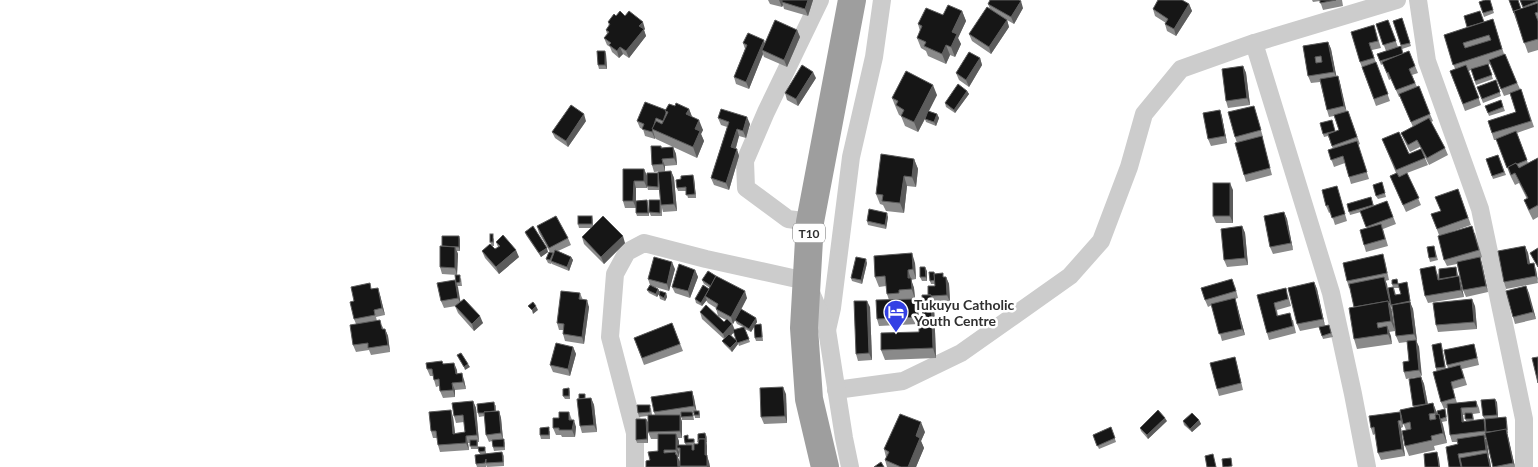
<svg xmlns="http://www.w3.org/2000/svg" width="1538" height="467" font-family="Lato,sans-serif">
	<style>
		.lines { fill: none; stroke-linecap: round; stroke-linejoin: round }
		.minor { stroke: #ccc; stroke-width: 18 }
		.trunk { stroke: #9e9e9e; stroke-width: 28 }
		.wall { fill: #8a8a8a; fill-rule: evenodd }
		.shaded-wall { fill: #5c5c5c }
		.building { fill: #161616; stroke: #5c5c5c; fill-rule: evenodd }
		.labels { text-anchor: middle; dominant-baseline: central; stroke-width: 5; stroke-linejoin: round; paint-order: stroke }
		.shield { fill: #fff; stroke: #6d6d6d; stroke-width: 1 }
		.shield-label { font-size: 12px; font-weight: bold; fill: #2f2f2f }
		.poi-label { font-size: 14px; font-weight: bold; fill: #2f2f2f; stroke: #fff; text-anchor: start }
	</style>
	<rect width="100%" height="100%" fill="#fff"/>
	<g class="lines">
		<!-- minor -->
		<g class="minor">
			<polyline points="1418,0 1427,61 1480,209 1524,419 1524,467"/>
			<polyline points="1254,43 1331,293 1353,394 1367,467"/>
			<polyline points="810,222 788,219 746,188 745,161 766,112 820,0"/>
			<polyline points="827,330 832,308 851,157 874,57 882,0"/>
			<polyline points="836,390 903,381 961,353 1070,276 1101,241 1129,167 1144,114 1181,69 1254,43 1397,0"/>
			<polyline points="635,467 635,433 610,337 615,274 627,252 644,243 706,259 806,281 827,330 844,438 850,467"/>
		</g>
		<!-- trunk -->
		<polyline class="trunk" points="825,467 809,399 804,328 810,222 852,0"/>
	</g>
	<!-- wall -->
	<g class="wall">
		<polygon points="768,0 813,0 808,16 784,9 783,5 782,7 770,4"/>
		<polygon points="1312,0 1342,0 1343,6 1323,10 1320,1 1313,2"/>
		<polygon points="1490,0 1494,13 1484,17 1479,2"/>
		<polygon points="1509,0 1521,9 1523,8 1520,0 1538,0 1538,50 1528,53"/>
		<polygon points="988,4 1023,8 1014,24 1007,20 1009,27 991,54 972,41 969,34 990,9"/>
		<polygon points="1189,4 1192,11 1176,36 1167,31 1165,24 1166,23 1155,16 1153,9"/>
		<polygon points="962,11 966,21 958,38 961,44 955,57 950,55 946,64 928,56 926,51 921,48 917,38 920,31 918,24 943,15"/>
		<polygon points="616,16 645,29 644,30 646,36 629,58 623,54 619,58 612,52 610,47 607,45 604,38 607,34 606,30 609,26 608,22"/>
		<polygon points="1402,18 1411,46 1402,49 1393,21"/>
		<polygon points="1493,19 1504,54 1520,89 1521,89 1534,127 1517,133 1528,163 1538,158 1538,217 1533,220 1528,210 1524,200 1527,199 1519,183 1515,185 1510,175 1497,140 1494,140 1488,121 1516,112 1510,94 1504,96 1490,64 1488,65 1493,79 1476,85 1471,70 1469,71 1481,105 1465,111 1450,71 1455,69 1444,35"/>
		<polygon points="1388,20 1398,47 1403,53 1409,51 1418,73 1412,75 1417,87 1430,114 1433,121 1431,122 1445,148 1448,155 1429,165 1422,151 1428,165 1407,173 1421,205 1406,212 1390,176 1396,173 1382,139 1409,154 1421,149 1420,147 1410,152 1404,140 1401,133 1413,127 1400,97 1399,97 1391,79 1389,80 1383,64 1381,65 1377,54 1386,51 1376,24"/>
		<polygon points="797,30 800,37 787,67 764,57 763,54 749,89 736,84 734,77 745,49 743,43 765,43"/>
		<polygon points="1351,32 1376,32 1381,48 1372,50 1376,63 1376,62 1390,101 1376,106 1360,62"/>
		<polygon points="1328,42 1331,49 1336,76 1338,76 1340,83 1346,111 1348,111 1360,144 1358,145 1369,179 1351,184 1345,163 1334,167 1328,150 1333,149 1328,136 1324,137 1323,134 1332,120 1335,132 1339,130 1334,116 1329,117 1327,110 1320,82 1311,83 1308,76 1303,46"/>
		<polygon points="606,54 607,69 599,69 598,65"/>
		<polygon points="980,58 982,65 969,87 959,80 956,73"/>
		<polygon points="1243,66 1246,73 1250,105 1228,108 1226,101"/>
		<polygon points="816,78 798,106 787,100 785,93"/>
		<polygon points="1496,80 1501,96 1483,103 1477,87"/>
		<polygon points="967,91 969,94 955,113 946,107 945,103"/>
		<polygon points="937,95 929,111 937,114 939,118 936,126 926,122 925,119 918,132 905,126 901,116 899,115 896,108 892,98"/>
		<polygon points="1501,100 1505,111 1489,116 1485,106"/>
		<polygon points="675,106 689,109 692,117 703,130 701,134 704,141 697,158 656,139 655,138 655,139 645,136 643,129 640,128 637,121"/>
		<polygon points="1254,106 1263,137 1262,137 1272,175 1246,182 1244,175 1237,143 1235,137"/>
		<polygon points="1220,110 1222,117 1227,143 1211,146 1208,139"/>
		<polygon points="718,118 750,124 746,138 739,136 736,148 739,156 729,190 714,185 711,178 727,127 721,125"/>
		<polygon points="586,121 568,147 555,138 552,132"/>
		<polygon points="661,146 662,148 673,147 676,154 677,165 665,166 665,171 654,172 652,165"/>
		<polygon points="1498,155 1506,175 1493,179 1486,159"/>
		<polygon points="914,159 918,169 916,187 907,186 904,213 886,211 883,205 880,204 876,194"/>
		<polygon points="623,169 644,169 647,176 647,188 636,188 636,201 647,200 648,204 649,216 637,216 636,213 636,208 625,208 623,201"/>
		<polygon points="671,171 674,178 677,211 663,212 662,208 662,216 651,216 649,212 660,200 659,190 648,190 647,186 658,173"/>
		<polygon points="694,178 696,198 688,198 686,191 678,191 677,188"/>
		<polygon points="1382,182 1386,197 1378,199 1376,196"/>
		<polygon points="1458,189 1471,225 1451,232 1475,233 1482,257 1480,258 1482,264 1488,292 1466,297 1463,290 1457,264 1447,266 1444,260 1439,235 1431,214 1441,211"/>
		<polygon points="1233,190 1233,223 1216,223 1213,216"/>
		<polygon points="1339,193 1347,221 1335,225 1331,212 1329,213 1326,206"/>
		<polygon points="1371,197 1374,206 1387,201 1396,224 1383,229 1388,246 1366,252 1364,245 1367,228 1361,212 1350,215 1347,204"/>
		<polygon points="1284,212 1287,219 1293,250 1273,254 1270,247"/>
		<polygon points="592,216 593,220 593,226 625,243 604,264 584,244 582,237 591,228 579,228 578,224"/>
		<polygon points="888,217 886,229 868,225 867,221"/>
		<polygon points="537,226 568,238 571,245 558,251 571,257 573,260 569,271 552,264 551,263 551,264 548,263 546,259 550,252 539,233"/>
		<polygon points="1242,226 1245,233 1248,265 1227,267 1224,260"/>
		<polygon points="525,232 548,252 541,257 526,235"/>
		<polygon points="459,236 460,240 460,251 457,251 458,254 457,275 442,274 440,267 442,246"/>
		<polygon points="494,238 494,246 492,246 495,249 498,247 496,242 519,257 499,274 485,258 482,251 491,244 490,242"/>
		<polygon points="1434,246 1438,260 1430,262 1429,258"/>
		<polygon points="1525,246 1528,253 1530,263 1536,270 1538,283 1506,289 1504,282"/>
		<path d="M1385,261l4,19 -4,1 5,19 3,-13 -1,-3h7l8,-2 1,4 3,19 2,4 4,32h-1l3,6 2,30 3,7 4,20 5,-1 4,12 9,-2 1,8 -5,1 5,21 -13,3 1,4 -26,6 -4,-10 1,-16 -4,-10 1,7 -2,1 4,28 -24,4 -3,-7 -3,-19 -2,1 -2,-7 31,-10 12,-11 4,-30 -12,2 -2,-7 5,-11 -2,-19 -8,1 -3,-7 -3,-27 -2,-3 1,4h-1l4,21 -6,1 3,12 -35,5 -3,-10v-32l-4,-19h-1l-2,-7zM1394,288h5l2,6 -5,1z"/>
		<polygon points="867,263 862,284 852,281 851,278"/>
		<polygon points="915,263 916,279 911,280 914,288 915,299 918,306 919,323 923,323 928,295 935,286 935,284 931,284 930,281 934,272 935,274 944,277 946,277 949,284 950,302 934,303 936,358 885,360 881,350 919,332 919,324 879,326 877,319 889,300 887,294 886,286 879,287 875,277"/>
		<polygon points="1456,267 1464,297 1428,303 1425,296 1438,273 1439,279"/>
		<polygon points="675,269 669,291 655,287 658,289 660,292 657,297 649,293 647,290 650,285 648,279"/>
		<polygon points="695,270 698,277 690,298 675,293 672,287"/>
		<polygon points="927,271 927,281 922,281 920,277"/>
		<polygon points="461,278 462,286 457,286 460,302 483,323 474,331 458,313 455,306 456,306 444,308 441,301 456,282"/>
		<path d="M702,280l45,18 -10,20h19l1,4 -2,3 6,-1 1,4 1,13h-7l-1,-3 -1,-11 -3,5 -6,-3 5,13 -11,4 -5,-14 -3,3 7,9 -6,8 -8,-8 -2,-3 2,-2 -22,-20 -2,-7 24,10 2,-2 -8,-4 -2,-8 -8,-5 -2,-3 -4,6 -6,-3 -1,-4 15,-11 -6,-4zM735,320l2,4 6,3 -8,3 -3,-7 1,1z"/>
		<polygon points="1314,282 1317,289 1325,326 1300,331 1297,324"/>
		<polygon points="1235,286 1238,298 1235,299 1245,335 1222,341 1212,305 1208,307 1205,300"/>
		<polygon points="1526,286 1536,319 1515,324 1513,317"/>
		<polygon points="372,289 380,295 385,315 376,317 377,321 383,327 383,329 385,329 388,336 390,352 371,355 369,350 356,352 353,345 356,324 354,319 354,301"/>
		<polygon points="580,293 583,300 589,307 584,344 565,341 563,334 563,330 559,330 557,323"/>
		<polygon points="666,293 667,297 665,301 660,299 659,295"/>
		<polygon points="1257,295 1288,295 1291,306 1277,310 1278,316 1293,320 1296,333 1269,340 1267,333"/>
		<polygon points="1475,306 1477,329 1438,332 1436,325"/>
		<polygon points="870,307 872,360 858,361 856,354"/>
		<polygon points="672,323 683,351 644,365 634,338"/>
		<polygon points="1329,325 1333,337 1323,339 1319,327"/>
		<path d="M1474,344l2,7 3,14 -17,4 5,16 -14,4 4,14 19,-2 3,7 1,5 -7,1 1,6 12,5 -1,-5 -2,-4 14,-14 1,16 9,3 1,12h-1l8,34h-22l-7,-29h-1l6,29h-42l9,-23 -1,-2h-5l-2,-7 -3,-27 -3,1 -3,-7 -5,-34 6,-21 4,22 2,-1 -1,-3zM1463,415h2l1,6h-2z"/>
		<polygon points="573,347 576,354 570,376 553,372 550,365"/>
		<polygon points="1235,357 1237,364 1243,390 1219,396 1217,389"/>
		<polygon points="443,364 457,370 457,374 464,380 466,389 455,390 455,397 443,398 440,391 439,386 436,387 433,376 430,376 427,369"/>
		<polygon points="569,388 570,392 570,399 565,399 563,396"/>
		<path d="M692,391l2,7 2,13h3l1,3v4h-5l-1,-5h-1l1,7h-12l-1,-5h-1l2,7v16h-4l1,7h7l-1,-2 4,-4h5l1,5h3l7,-11 2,4v19l2,6 1,5h-64l4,-7 8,-9v-12h-7l-3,-7v-16l-9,1 -1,-4 13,-5 1,7h3l-1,-3zM679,452l1,3v7l-2,-5h1z"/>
		<polygon points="786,394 787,423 764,424 761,417"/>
		<polygon points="586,398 591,398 594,405 597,432 582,433 580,426"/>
		<polygon points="473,401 476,408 479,442 478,442 478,449 471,449 470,443 468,443 469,450 440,452 438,445 437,438 433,438 431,431 453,417 455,433 465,432 464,422 456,423 454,416"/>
		<polygon points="496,405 496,411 499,411 501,418 503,439 505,443 505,450 494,451 493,447 492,441 489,442 486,435 485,416 479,417 478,413"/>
		<polygon points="569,412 572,420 576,427 575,437 562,437 561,435 556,435 553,428 559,418"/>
		<polygon points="1199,420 1201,424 1192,432 1184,425 1183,421"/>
		<polygon points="1167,421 1148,439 1141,431 1140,428"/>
		<polygon points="648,422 648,443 637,443 636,440"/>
		<polygon points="1111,427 1116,442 1099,449 1093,435"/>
		<polygon points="550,431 550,439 541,439 540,435"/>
		<polygon points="925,432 921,441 924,448 916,467 887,467 885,460 886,457 884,449"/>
		<polygon points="486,451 486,454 502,452 504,456 504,466 487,467 487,465 486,467 477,467 476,464 480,454 479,452"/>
	</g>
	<!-- shaded-wall -->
	<g class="shaded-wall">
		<polygon points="779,0 784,0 782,2 783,5 782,7"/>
		<polygon points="808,0 813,0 808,16 805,9"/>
		<polygon points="1021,1 1023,8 1014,24 1011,17"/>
		<polygon points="1189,4 1192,11 1176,36 1174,29"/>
		<polygon points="962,11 966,21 958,38 961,44 955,57 951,47 952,32"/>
		<polygon points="1007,20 1009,27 991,54 989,47"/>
		<polygon points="643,22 645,29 644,30 646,36 629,58 626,51 639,26"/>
		<polygon points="797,30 800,37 787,67 784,60"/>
		<polygon points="764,40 766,47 762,50 763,54 749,89 746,82"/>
		<polygon points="1328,42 1331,49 1337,79 1334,72"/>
		<polygon points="946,45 950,55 946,64 942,54"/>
		<polygon points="620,47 623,54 619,58 617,51"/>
		<polygon points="605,51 606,54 607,69 605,65"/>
		<polygon points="980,58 982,65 969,87 966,80"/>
		<polygon points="1243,66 1246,73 1250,105 1247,98"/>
		<polygon points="813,72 816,78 798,106 796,99"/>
		<polygon points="1338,76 1340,83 1347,113 1344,106"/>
		<polygon points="933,85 937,95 918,132 914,122"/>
		<polygon points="967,91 969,94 955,113 954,110"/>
		<polygon points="689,109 693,119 686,114"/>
		<polygon points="1220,110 1222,117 1227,143 1225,136"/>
		<polygon points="584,114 586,121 568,147 566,141"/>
		<polygon points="937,114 939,118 936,126 934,122"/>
		<polygon points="747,117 750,124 746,138 743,131"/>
		<polygon points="699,120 703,130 701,134 704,141 697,158 693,147 695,129"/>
		<polygon points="737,129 739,136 734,154 731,147"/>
		<polygon points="653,131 655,138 655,139 652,132"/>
		<polygon points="673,147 676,154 677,165 674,158"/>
		<polygon points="737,149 739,156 729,190 726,183"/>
		<polygon points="662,159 665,166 665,171 663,164"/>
		<polygon points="914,159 918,169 916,187 912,177"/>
		<polygon points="644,169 647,176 647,188 644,181"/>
		<polygon points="671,171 674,178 677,211 674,204"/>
		<polygon points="693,175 694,178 696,198 695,194"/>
		<polygon points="904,176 907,186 904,213 900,203"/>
		<polygon points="634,181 636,188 636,208 633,201"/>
		<polygon points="1230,183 1233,190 1233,223 1230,216"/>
		<polygon points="647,200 648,204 649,216 648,213"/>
		<polygon points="1284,212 1287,219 1293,250 1291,243"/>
		<polygon points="887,213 888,217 886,229 885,225"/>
		<polygon points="1242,226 1245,233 1248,265 1245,258"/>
		<polygon points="459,236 460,240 460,251 459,247"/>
		<polygon points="623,236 625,243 604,264 601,257"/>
		<polygon points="1525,246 1528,253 1531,271 1528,264"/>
		<polygon points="455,247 458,254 457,275 455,268"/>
		<polygon points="547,248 548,252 541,257 539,253"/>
		<polygon points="516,250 519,257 499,274 496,267"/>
		<polygon points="912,253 915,263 916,279 913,269"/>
		<polygon points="571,257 573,260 569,271 567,267"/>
		<polygon points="1480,257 1482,264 1488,292 1486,286"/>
		<polygon points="866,259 867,263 862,284 861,280"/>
		<polygon points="672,262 675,269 669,291 667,284"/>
		<polygon points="1534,263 1536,270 1538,281 1536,276"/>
		<polygon points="925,267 927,271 927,281 926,277"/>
		<polygon points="695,270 698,277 690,298 688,291"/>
		<polygon points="908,270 914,288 915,299 908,278"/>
		<polygon points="1459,276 1461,283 1464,297 1461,290"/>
		<polygon points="946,277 949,284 950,302 947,295"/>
		<polygon points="1384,277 1387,284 1392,310 1390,303"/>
		<polygon points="455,280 458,287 461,305 458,298"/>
		<polygon points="1314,282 1317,289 1325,326 1323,319"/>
		<polygon points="1526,286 1529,293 1536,319 1533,312"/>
		<polygon points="378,288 380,295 385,315 382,308"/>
		<polygon points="658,289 660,292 657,297 656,294"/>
		<polygon points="745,291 747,298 733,324 731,317"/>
		<polygon points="666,293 667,297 665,301 664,298"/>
		<polygon points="931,295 934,305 936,358 933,348"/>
		<polygon points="705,296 707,300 702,306 701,303"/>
		<polygon points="1235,298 1237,305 1245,335 1242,329"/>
		<polygon points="916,299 918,306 919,324 917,317"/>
		<polygon points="1472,299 1475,306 1477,329 1474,322"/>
		<polygon points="587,300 589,307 584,344 582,337"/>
		<polygon points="867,301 870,307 872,360 869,353"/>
		<polygon points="1388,301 1392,311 1395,331 1391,321"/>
		<polygon points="1410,302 1413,309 1417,341 1414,334"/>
		<polygon points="536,306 538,310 533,314 532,310"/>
		<polygon points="480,316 483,323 474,331 472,324"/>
		<polygon points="756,318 757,322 751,332 749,329"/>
		<polygon points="732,324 735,331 726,341 723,334"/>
		<polygon points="1387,326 1391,336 1392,344 1388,334"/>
		<polygon points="385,329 388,336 390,352 388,345"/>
		<polygon points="1416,340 1419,347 1422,377 1419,370"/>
		<polygon points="737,341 738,344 732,352 730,348"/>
		<polygon points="573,347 576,354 570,376 568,369"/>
		<polygon points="454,363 457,370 458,381 456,374"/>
		<polygon points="468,364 470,367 465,370 464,367"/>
		<polygon points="462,373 464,380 466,389 463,382"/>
		<polygon points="1421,377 1424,384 1429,411 1426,404"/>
		<polygon points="452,383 455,390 455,397 453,390"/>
		<polygon points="783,387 786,394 787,423 785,416"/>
		<polygon points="692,391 694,398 697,413 694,406"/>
		<polygon points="591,398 594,405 597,432 594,425"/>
		<polygon points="1495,399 1497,402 1498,418 1497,415"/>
		<polygon points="473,401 476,408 479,442 477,435"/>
		<polygon points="1433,403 1437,413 1438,423 1435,413"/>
		<polygon points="1461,408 1463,415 1464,428 1462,422"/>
		<polygon points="451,410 453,417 456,441 453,434"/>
		<polygon points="499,411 501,418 503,440 501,433"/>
		<polygon points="1400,412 1402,419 1403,427 1401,420"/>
		<polygon points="1439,414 1443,425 1447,443 1443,433"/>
		<polygon points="680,415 682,422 682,438 680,431"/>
		<polygon points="1165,418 1167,421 1148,439 1147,435"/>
		<polygon points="646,419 648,422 648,443 647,439"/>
		<polygon points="1484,419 1486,426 1487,438 1485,431"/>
		<polygon points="574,420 576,427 575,437 572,430"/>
		<polygon points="1199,420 1201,424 1192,432 1190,429"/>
		<polygon points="1398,421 1401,428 1405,456 1402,449"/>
		<polygon points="921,422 925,432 921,441 924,448 916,467 908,467 916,436"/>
		<polygon points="1506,429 1508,436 1515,467 1513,463"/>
		<polygon points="676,434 679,441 679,448 677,448 679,452 679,457 676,450"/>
		<polygon points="1484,435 1487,442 1489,457 1486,450"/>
		<polygon points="466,436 468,443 469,450 466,443"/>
		<polygon points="705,439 707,446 707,456 709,462 710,467 707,467 705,455"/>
		<polygon points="675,452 680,462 680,467 678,467"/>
		<polygon points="1437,452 1439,459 1440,467 1439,467"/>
		<polygon points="1487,453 1490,460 1491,467 1490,467"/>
	</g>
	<!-- building -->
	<g class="building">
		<polygon points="782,0 808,0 805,9 782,2"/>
		<polygon points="990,0 1019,0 1021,1 1011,17 988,4"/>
		<polygon points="1158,0 1182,0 1189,4 1174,29 1165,24 1168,19 1153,9"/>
		<polygon points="1320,0 1336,0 1320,3"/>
		<polygon points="1485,0 1490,0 1493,10 1483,13 1479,2"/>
		<polygon points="1509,0 1518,0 1521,9 1514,11 1514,13"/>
		<polygon points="1520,0 1538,0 1538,1 1523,7"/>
		<polygon points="1538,3 1538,12 1535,13 1538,21 1538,39 1524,43 1514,11"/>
		<polygon points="948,5 962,11 952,32 957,34 951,47 946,45 942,54 924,46 926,42 917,38 922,26 918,24 926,8 943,15"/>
		<polygon points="987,7 1007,20 989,47 969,34"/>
		<polygon points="620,11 625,16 629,11 643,22 639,26 644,29 626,51 620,47 617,51 609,45 611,43 604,38 609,32 606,30 610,24 608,22 614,14 616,16"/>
		<polygon points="1480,11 1484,22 1467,27 1464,16"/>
		<polygon points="1402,18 1410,43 1401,45 1393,21"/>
		<path d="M1493,19l9,30 -49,16 -9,-30zM1489,35l2,5 -26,8 -2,-5z"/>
		<polygon points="775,20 797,30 784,60 762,50"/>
		<polygon points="1388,20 1396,41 1383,45 1376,24"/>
		<polygon points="1374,25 1378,41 1369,43 1374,58 1360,62 1351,32"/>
		<polygon points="748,33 764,40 746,82 734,77 747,45 743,43"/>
		<path d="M1328,42l6,30 -26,4 -5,-30zM1321,56l1,6 -6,1 -1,-6z"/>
		<polygon points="1401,46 1403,54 1380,61 1377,54"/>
		<polygon points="597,51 605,51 605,65 598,65"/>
		<polygon points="1409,51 1415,66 1409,69 1415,83 1396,90 1388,72 1387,73 1382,62"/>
		<polygon points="969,52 980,58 966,80 956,73"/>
		<polygon points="1505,54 1517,83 1501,89 1489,60"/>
		<polygon points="1376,62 1388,94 1374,99 1362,67"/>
		<polygon points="1488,64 1492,75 1475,81 1471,69"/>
		<polygon points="802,65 813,72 796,99 785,93"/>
		<polygon points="1466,65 1479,98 1463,104 1450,71"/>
		<polygon points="1243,66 1247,98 1226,101 1222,69"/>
		<polygon points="906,71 933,85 914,122 901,116 904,110 896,105 898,101 892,98"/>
		<polygon points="1338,76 1344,106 1327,110 1320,79"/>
		<polygon points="1496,80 1500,92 1482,99 1477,87"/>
		<polygon points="958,84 967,91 954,110 945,103"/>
		<polygon points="1419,86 1430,114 1411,122 1399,94"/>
		<polygon points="1521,89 1531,121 1492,133 1488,121 1516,112 1510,93"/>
		<polygon points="1501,100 1503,107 1488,113 1485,106"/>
		<polygon points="645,102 666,110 666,113 663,121 656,118 652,132 642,129 644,124 637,121"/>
		<polygon points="676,103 689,109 686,114 699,120 695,129 700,131 693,147 652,129 656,121 662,124 668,112 665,111 669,104 675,106"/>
		<polygon points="571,105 584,114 566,141 552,132"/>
		<polygon points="1254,106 1261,130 1235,137 1228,112"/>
		<polygon points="721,109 747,117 743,131 737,129 731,147 737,149 726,183 711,178 729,122 718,118"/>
		<polygon points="1220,110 1225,136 1208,139 1203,113"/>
		<polygon points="928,111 937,114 934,122 925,119"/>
		<polygon points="1348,111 1357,137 1332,146 1328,134 1339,130 1334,115"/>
		<polygon points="1429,118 1445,148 1427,158 1417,140 1408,145 1401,133"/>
		<polygon points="1332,120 1335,131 1323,134 1320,123"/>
		<polygon points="1516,131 1527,160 1517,164 1516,163 1507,168 1496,139"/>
		<polygon points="1399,132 1409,154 1421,149 1425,158 1396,170 1382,139"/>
		<polygon points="1262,136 1270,168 1244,175 1235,143"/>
		<polygon points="1357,141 1367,172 1349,177 1343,156 1331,160 1328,150"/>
		<polygon points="651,146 661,146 661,148 673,147 674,158 662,159 663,164 652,165"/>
		<polygon points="881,154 914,159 912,177 904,176 900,203 882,201 883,195 876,194"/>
		<polygon points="1498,155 1504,172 1492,176 1486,159"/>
		<polygon points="1538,158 1538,205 1529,210 1524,200 1528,198 1515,173 1511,175 1508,167 1516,163 1519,168"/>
		<polygon points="623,169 644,169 644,181 634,181 633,201 623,201"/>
		<polygon points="671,171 674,204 661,205 658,172"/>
		<polygon points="647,173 658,173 658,187 647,186"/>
		<polygon points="1397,173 1399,177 1407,173 1419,198 1403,205 1390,176"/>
		<polygon points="693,175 695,194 686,195 686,187 677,188 676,180 681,179 681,176"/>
		<polygon points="1382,182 1385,193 1376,196 1373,185"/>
		<rect x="1213" y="183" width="17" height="33"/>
		<polygon points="1337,186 1345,214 1332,218 1328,205 1326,206 1322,190"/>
		<polygon points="1458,189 1468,218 1437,229 1431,214 1441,211 1435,197"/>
		<polygon points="1371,197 1373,205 1349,212 1347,204"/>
		<polygon points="647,200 648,213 636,213 636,201"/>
		<polygon points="649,200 660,200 660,213 649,212"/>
		<polygon points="1387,201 1393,217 1366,227 1360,211"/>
		<polygon points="869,209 887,213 885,225 867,221"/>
		<polygon points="1284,212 1291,243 1270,247 1264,216"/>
		<polygon points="556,216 568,238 549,248 537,226"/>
		<rect x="578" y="216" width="14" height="8"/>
		<polygon points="603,216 623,236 601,257 582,237"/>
		<polygon points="1381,224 1385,239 1364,245 1360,230"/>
		<polygon points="533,226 547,248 539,253 525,232"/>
		<polygon points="1242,226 1245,258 1224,260 1221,229"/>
		<polygon points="1472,226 1479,250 1444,260 1438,236"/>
		<rect x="490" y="234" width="3" height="8"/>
		<polygon points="503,235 516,250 496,267 482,251 490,244 495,249 500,246 496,242"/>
		<polygon points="442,236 459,236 459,247 442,246"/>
		<polygon points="440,246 455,247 455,268 440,267"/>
		<polygon points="1434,246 1436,257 1429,258 1427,247"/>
		<polygon points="1525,246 1528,264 1534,263 1536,276 1504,282 1498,251"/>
		<polygon points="1538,248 1538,267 1530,253"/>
		<polygon points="555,250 571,257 567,267 551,261"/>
		<polygon points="549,252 553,253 550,260 546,259"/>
		<polygon points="912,253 913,269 908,270 908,278 911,278 912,289 899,290 899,293 887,294 885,276 875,277 874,256"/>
		<polygon points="1383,254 1387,273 1347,281 1343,263"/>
		<polygon points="654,257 672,262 667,284 648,279"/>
		<polygon points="856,257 866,259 861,280 851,278"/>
		<polygon points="1480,257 1486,286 1463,290 1457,262"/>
		<polygon points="679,264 695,270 688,291 672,287"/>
		<polygon points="1435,266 1438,280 1459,276 1461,290 1425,296 1420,269"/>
		<polygon points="920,267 925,267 926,277 920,277"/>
		<polygon points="1456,267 1457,276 1439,279 1439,269"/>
		<polygon points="708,271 716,276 711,286 702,280"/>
		<polygon points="929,272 934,272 935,280 930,281"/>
		<polygon points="943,273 943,277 946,277 947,295 931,296 931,295 928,295 928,286 935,286 934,274"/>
		<polygon points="455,275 460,275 460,282 456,283"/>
		<polygon points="716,276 745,291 731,317 716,309 718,304 705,296"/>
		<polygon points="1384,277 1390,303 1388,303 1388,301 1354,307 1349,284"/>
		<polygon points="1232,279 1236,291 1205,300 1201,288"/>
		<polygon points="1397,279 1398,284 1392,284 1392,280"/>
		<polygon points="455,280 458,298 441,301 437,283"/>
		<polygon points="1314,282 1323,319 1297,324 1288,288"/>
		<polygon points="1407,282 1410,301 1391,305 1388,288 1393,287 1395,295 1401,294 1398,284"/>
		<polygon points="370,283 371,289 378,288 382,308 374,310 375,315 354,319 350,302 354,301 351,287"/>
		<polygon points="650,285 658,289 656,294 647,290"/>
		<polygon points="703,285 709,289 701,303 695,299"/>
		<polygon points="1526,286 1533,312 1513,317 1506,291"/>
		<polygon points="1286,288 1288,299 1274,303 1277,316 1290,313 1293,326 1267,333 1257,295"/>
		<polygon points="561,291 580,293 579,299 587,300 582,337 563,334 564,324 557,323"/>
		<polygon points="660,291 666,293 664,298 659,295"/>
		<polygon points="922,295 931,295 933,348 881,350 881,333 919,332 919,323 923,323"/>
		<polygon points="1235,298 1242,329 1219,334 1211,304"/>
		<polygon points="464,299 480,316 472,324 455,306"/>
		<polygon points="916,299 917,317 877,319 876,300"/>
		<polygon points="1472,299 1474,322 1436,325 1433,303"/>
		<polygon points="854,301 867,301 869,353 856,354"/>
		<polygon points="1388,301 1391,321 1377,323 1378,328 1387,326 1388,334 1354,339 1349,308"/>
		<polygon points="533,302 536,306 532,310 528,306"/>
		<polygon points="1410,302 1414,334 1396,336 1392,305"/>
		<polygon points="706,305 724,322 727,319 732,324 723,334 700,312"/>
		<polygon points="741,309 756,318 749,329 735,320"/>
		<polygon points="380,320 382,329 385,329 388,345 368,348 368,343 353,345 350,325"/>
		<polygon points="672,323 680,344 642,358 634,338"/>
		<polygon points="761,324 762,337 755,338 754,325"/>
		<polygon points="1329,325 1331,333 1322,336 1319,327"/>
		<polygon points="744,327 749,339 737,343 733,330"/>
		<polygon points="729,334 737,341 730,348 722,341"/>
		<polygon points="1416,340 1419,370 1404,372 1403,362 1409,361 1407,341"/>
		<polygon points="556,343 573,347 568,369 550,365"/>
		<polygon points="1441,343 1445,367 1436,368 1432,345"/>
		<polygon points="1474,344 1477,358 1447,365 1444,350"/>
		<polygon points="461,353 468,364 464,367 457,355"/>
		<polygon points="1235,357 1241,383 1217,389 1210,363"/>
		<polygon points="1538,357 1538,383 1532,358"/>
		<polygon points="442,361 443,364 454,363 456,374 462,373 463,382 452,383 453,390 440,391 439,379 434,380 432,369 427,369 426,363"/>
		<polygon points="1460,365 1464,378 1451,382 1455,398 1441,402 1433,372"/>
		<polygon points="1421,377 1426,404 1413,406 1409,379"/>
		<polygon points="783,387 785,416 761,417 760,388"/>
		<polygon points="569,388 569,396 563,396 563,389"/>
		<polygon points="692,391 694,406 654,412 651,397"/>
		<polygon points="579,394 585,394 585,398 579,399"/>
		<polygon points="591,398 594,425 580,426 577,399"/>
		<polygon points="1495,399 1497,415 1483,416 1481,400"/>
		<polygon points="473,401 477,435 466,436 466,443 438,445 436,431 431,431 429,412 451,410 453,434 465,432 463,415 454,416 452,403"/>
		<polygon points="1476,401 1477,407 1461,408 1462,422 1484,419 1485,431 1450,435 1447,404"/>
		<polygon points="494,402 495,411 484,412 485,413 478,413 477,404"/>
		<polygon points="1433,403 1435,413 1429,414 1430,420 1436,419 1435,415 1439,414 1443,433 1431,436 1432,440 1405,446 1402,431 1411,429 1410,422 1403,424 1400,410"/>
		<polygon points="637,405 650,405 650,412 638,413"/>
		<polygon points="1445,409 1446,417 1440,419 1439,414 1438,415 1437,411"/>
		<polygon points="1158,410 1165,418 1147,435 1140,428"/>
		<polygon points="499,411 501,433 486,435 484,412"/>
		<rect x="694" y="411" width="5" height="4"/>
		<polygon points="559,412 569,412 569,420 574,420 572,430 559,430 559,428 553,428 553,418 559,418"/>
		<polygon points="681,412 692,412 693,416 681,417"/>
		<polygon points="1400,412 1401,420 1398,421 1402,449 1378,453 1374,427 1371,428 1369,416"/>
		<polygon points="1192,413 1199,420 1190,429 1183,421"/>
		<polygon points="1465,413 1472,413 1473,419 1465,419"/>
		<polygon points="900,414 921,422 916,436 920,438 908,467 901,467 885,460 889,452 884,449"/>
		<polygon points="648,415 680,415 680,431 648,432"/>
		<polygon points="1506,417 1507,430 1486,432 1485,419"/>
		<polygon points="636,419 646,419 647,439 636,440"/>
		<polygon points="549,427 549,435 540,435 540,428"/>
		<polygon points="1111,427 1115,438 1097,446 1093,435"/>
		<polygon points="1506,429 1513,463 1493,467 1485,433"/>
		<polygon points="705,433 706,442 705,439 699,439 698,442 698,434"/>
		<polygon points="658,434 676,434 676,450 664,450 664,453 675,452 676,455 677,455 678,467 646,467 646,461 650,460 648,452 658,451"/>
		<polygon points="688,435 688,439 694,439 694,442 685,443 684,436"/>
		<polygon points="1484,435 1486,450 1458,454 1461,467 1449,467 1446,447 1458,444 1457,439"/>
		<polygon points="504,439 504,447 493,447 492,440"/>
		<polygon points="699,439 705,439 705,455 707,455 707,466 680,466 680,448 677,448 677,445 692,445 692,450 694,450 694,444 698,444"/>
		<rect x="470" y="440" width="7" height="6"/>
		<polygon points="478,447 485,447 485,451 479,452"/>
		<polygon points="502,452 503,462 486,463 486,459 485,463 476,464 475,455"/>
		<polygon points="1437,452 1439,467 1425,467 1424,454"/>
		<polygon points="1487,453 1490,467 1462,467 1460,458"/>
		<polygon points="1213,454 1216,467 1207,467 1205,456"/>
		<polygon points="1231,458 1232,466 1223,467 1222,459"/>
		<polygon points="881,462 884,467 874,467"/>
	</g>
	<!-- icons -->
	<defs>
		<symbol id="hotel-pin" viewBox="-11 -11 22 30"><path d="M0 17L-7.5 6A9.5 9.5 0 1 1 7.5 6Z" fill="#3340e4" stroke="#fff"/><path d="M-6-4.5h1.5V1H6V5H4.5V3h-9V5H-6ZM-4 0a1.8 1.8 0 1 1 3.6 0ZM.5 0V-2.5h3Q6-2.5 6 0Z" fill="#fff"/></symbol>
	</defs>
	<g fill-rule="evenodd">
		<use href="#hotel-pin" x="882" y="298" width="28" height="38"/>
	</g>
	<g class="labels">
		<!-- shield labels -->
		<rect class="shield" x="793" y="223.5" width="32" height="19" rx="4"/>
		<g class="shield-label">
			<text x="809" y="233">T10</text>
		</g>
		<!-- poi labels -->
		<g class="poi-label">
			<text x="914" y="304">Tukuyu Catholic<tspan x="914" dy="16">Youth Centre</tspan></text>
		</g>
	</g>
</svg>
